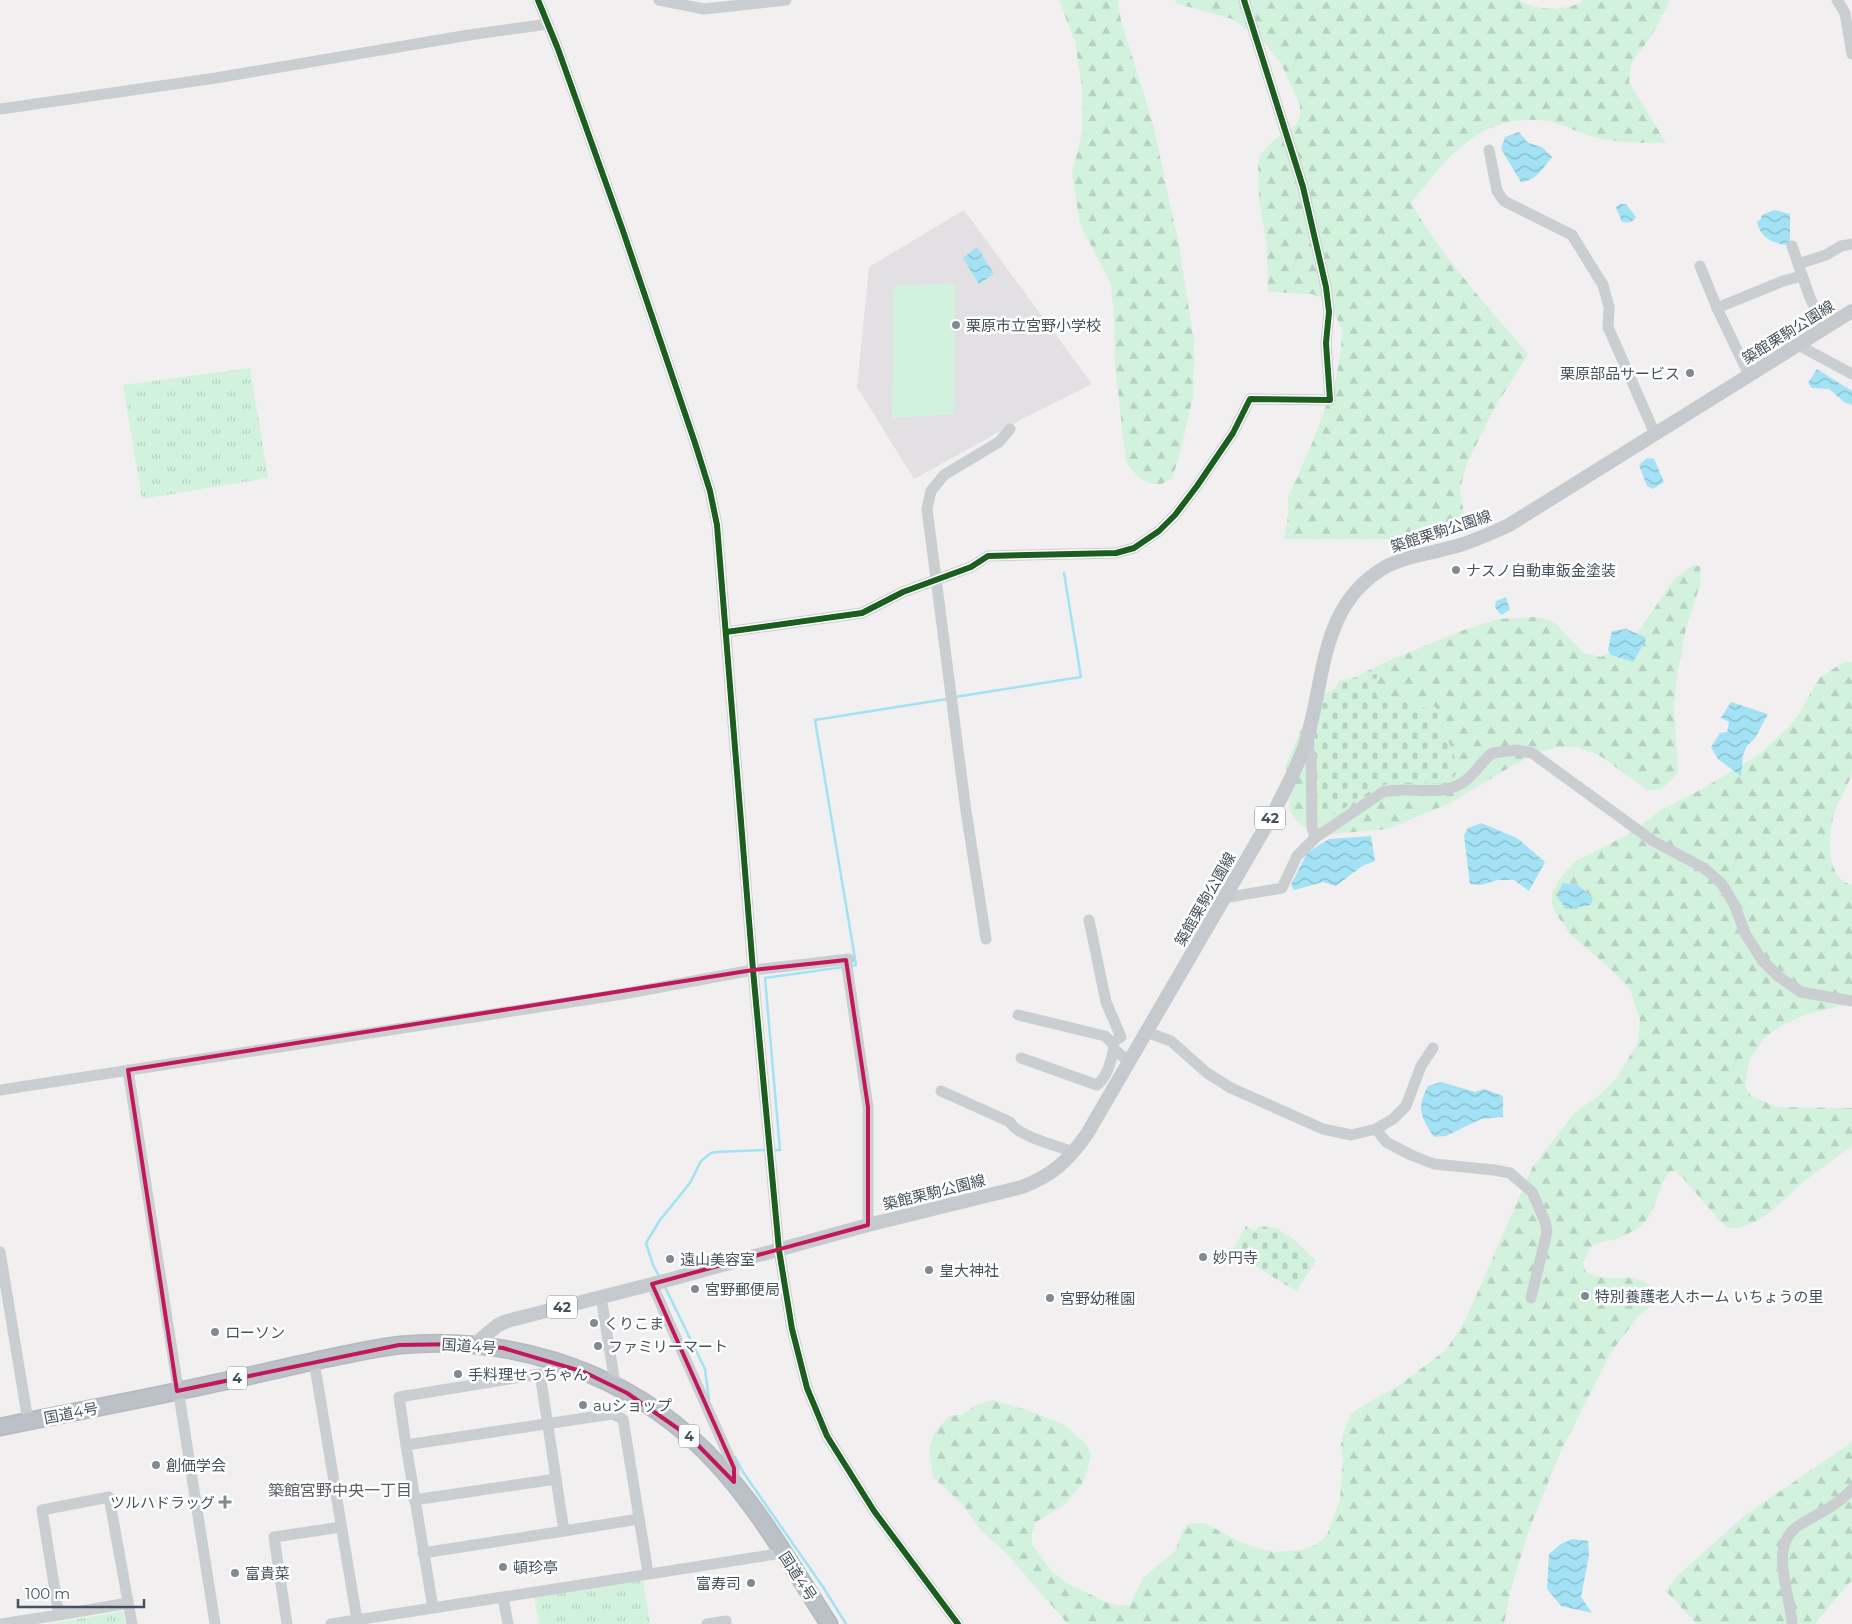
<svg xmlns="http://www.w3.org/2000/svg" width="1852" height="1624" font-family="Montserrat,'Noto Sans JP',sans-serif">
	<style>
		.education { fill: #e2e0e2 }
		.grass { fill: url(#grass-tufts) }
		.forest { fill: url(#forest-firs) }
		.cemetery { fill: url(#cemetery-stones) }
		.pitch { fill: #d2f2de }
		.water { fill: url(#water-waves) }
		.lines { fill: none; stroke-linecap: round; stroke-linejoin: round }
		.stream { stroke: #a2e2f4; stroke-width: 2.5 }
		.highway-casing { stroke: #b4b9c0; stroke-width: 19 }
		.minor { stroke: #cbced1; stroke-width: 11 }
		.major { stroke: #c6cacf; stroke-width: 14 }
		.highway { stroke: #bbc1c7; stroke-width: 16 }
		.cycleway-casing { stroke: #fff; stroke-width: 9 }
		.cycleway { stroke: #1b5e20; stroke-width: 6 }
		.marked { fill: none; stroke: #c2185b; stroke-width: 4; stroke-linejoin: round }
		.poi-dot { fill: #818991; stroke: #fff; stroke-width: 2 }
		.labels { text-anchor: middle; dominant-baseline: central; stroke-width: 5; stroke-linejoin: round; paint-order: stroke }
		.shield { fill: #fff; stroke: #7d868e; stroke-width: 1 }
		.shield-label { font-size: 14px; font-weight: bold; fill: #45525e }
		.poi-label { font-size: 15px; fill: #45525e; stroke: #fff; text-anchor: start }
		.street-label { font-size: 15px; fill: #45525e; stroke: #fff }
		.neighbourhood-label { font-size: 16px; fill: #5a5f65; stroke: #fff }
	</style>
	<defs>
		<pattern id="grass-tufts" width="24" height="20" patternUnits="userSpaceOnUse" patternTransform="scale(1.25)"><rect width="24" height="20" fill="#d2f2de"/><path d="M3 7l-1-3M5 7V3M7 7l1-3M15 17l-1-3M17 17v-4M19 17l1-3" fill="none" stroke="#b6d1c1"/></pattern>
		<pattern id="forest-firs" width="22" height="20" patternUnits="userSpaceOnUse" patternTransform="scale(1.25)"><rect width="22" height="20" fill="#d2f2de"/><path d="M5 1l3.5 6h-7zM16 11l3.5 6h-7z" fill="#b6d1c1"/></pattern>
		<pattern id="cemetery-stones" width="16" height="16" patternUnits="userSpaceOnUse" patternTransform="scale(1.25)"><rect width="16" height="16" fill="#d2f2de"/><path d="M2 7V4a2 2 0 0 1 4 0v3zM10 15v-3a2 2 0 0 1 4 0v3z" fill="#b6d1c1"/></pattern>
		<pattern id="water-waves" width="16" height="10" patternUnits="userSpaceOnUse" patternTransform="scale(1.25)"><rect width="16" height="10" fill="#a2e2f4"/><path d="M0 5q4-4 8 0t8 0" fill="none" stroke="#86bac9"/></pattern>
	</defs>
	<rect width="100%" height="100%" fill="#f1efef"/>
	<!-- education -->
	<polygon class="education" points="964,210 1092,384 1026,417 914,479 857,387 869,267"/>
	<!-- grass -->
	<g class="grass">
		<polygon points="250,368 268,478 142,499 123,385"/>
		<polygon points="643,1580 650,1624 539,1624 534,1597"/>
		<polygon points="123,1611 125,1624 49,1624"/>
	</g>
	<!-- forest -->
	<g class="forest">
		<polygon points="1059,0 1118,0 1121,21 1153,124 1178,241 1194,341 1193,397 1179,457 1172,478 1162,484 1151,484 1138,477 1126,462 1115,365 1114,316 1111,284 1080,224 1072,173 1082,133 1082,87 1075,42"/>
		<path d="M1176,0h343c16,11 49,12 65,0h86l-18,35 -20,27 -3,20 37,61c-24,0 -50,0 -72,-6 -16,-4 -32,-14 -47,-16 -67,-9 -99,36 -136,82 32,55 76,103 117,151l-34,55 -27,54 -7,26 6,39 -40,11h-142l4,-24v-18l23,-51 25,-67 5,-28 1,-21 -9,-20 -6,-10 -15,-6 -44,-2 -1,-46 -8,-46 -1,-35 2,-10 14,-15 22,-15 4,-10v-10l-20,-44 -20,-23 -28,-19 -57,-16z"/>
		<polygon points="1692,566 1700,566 1701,582 1686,628 1676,681 1674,711 1678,772 1671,781 1659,790 1647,790 1599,755 1576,747 1559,747 1539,752 1512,766 1450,803 1388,829 1332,834 1319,832 1308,829 1296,821 1290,810 1286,765 1313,701 1349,680 1390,660 1464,630 1499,619 1534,617 1546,619 1555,623 1584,653 1601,657 1626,643 1641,628 1675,578"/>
		<path d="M1844,662h8c0,35 0,71 0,107 -1,14 -13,29 -17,42 -7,21 -11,67 17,74v118l-48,12 -20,9 -20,14 -15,23 -4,25 6,10 26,11 75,1v38c-16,12 -34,24 -50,37 -22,19 -42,46 -74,45l-8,-7 -43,-50h-7c-14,16 -13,45 -32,57 -8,5 -17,9 -25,12 -4,1 -8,1 -12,2 -13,3 -17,15 -17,27 19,21 57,-6 73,26l-6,11 -13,11 -27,35 -51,101 -30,74 -20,65 -6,32h-436l-62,-71 -24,-22 -19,-26 -30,-28 -4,-25 3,-12 3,-9 15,-15 13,-2 11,-8 18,-6 32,9 39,15 23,20 5,11 -4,16 -5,13 -18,21 -28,17 -4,11v11l20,28 17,12 37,18 11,3h13l13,-27 32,-27 8,-21 4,-5 7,-2h11l31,17 24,9 16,3 24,-2 16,-5 11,-10 13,-36 3,-42 -2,-12 3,-14 7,-17 11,-8 36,-20 48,-36 19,-29 67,-153 42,-55 24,-17 18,-17 22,-37 2,-22 -10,-31 -23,-23 -37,-32 -15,-22 -3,-8v-11l7,-13 15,-18 57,-29 30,-23 41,-21 58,-35 28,-26 11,-14 20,-36z"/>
		<polygon points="1852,1442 1852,1580 1839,1594 1815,1624 1697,1624 1666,1591 1676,1577 1744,1516"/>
	</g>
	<!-- cemetery -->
	<g class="cemetery">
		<path d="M1377,674l-1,20 8,9 20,-7 22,13 9,-3 24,63 -10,15 -57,-2 -22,9 -31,21 -21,7c-1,-24 -9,-95 3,-115 6,-8 14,-16 20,-24z"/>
		<polygon points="1246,1226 1254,1231 1260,1226 1276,1228 1296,1241 1316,1261 1296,1291 1232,1252"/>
	</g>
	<!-- pitch -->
	<polygon class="pitch" points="955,283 954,414 892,418 894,286"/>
	<!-- water -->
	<g class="water">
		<path d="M1519,132l9,11 14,4 10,10c-9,11 -16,24 -31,25l-20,-33 4,-12z"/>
		<path d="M1620,204h6l10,13c-4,6 -7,6 -14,5l-6,-15z"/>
		<path d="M1774,210l16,4v31c-16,-1 -29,-6 -33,-23l4,-3 1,-4z"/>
		<polygon points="977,247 994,274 979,284 963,258"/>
		<polygon points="1817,369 1852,391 1852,405 1844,402 1829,389 1812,388 1808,383"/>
		<polygon points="1647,458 1654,459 1664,482 1653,489 1647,486 1639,465"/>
		<polygon points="1506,597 1510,610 1501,615 1495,607 1496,601"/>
		<polygon points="1626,629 1645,637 1646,640 1633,662 1611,655 1608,650 1612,631"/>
		<polygon points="1731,702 1768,714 1755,738 1747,746 1743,755 1741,776 1718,759 1711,747 1720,733 1727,732 1729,722 1721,718"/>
		<polygon points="1481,823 1517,838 1545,862 1529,891 1514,880 1498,880 1481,885 1470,884 1464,835 1468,828"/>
		<polygon points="1371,836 1375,861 1362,866 1336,886 1323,882 1294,890 1291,885 1307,853 1329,839"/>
		<polygon points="1562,883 1578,885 1593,898 1591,905 1566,909 1558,898"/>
		<path d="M1441,1082l34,10 9,-3 19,7v21l-22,2 -35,17 -12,1c-13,-20 -18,-29 -6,-51z"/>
		<polygon points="1572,1539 1588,1541 1589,1555 1581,1597 1592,1613 1561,1606 1547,1589 1549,1554 1561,1544"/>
	</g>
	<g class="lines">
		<!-- stream -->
		<g class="stream">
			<polyline points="955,697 1081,677 1064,573"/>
			<polyline points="851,966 856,965 815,720 947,699"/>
			<polyline points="773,1150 780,1150 765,978 843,967"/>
			<polyline points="660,1278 653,1265 646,1243 660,1220 690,1183 701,1161 711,1153 716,1152 767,1150"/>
			<polyline points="664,1285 705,1369 709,1400"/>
			<polyline points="735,1457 743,1472 823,1587 846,1624"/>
		</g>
		<defs>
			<path id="highway" d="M0,1427c72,-15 144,-28 216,-44 38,-8 75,-17 113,-25 23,-5 47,-10 71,-13 103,-10 211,22 289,91 59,52 98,123 140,188"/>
		</defs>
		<!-- highway casing -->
		<use href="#highway" class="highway-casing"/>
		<!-- minor -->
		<g class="minor">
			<polyline points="538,0 558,49 623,231 695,443 710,491 717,525 753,970 779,1250 792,1329 807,1388 827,1436 874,1511 958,1624"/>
			<polyline points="659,0 704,9 786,0"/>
			<polyline points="1837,0 1845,13 1852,54"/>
			<polyline points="0,109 216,78 469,35 548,24"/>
			<polyline points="1489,150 1497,191 1504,201 1572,235 1603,285 1609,307 1608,327 1655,434"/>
			<polyline points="1792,246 1810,298 1825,328"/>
			<polyline points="1798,264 1826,255 1841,246 1852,244"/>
			<polyline points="1700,266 1717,308 1749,375"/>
			<polyline points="1717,308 1783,281 1802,276"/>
			<polyline points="1798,345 1852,374"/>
			<polyline points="726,632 862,613 903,592 971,567 988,556 1116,553 1134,548 1159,531 1175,515 1197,486 1233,433 1250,399 1330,400 1326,343 1329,312 1326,287 1303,187 1244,0"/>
			<polyline points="1306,742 1311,756 1312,827 1315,838"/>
			<path d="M1224,898l58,-10 15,-32 18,-18 68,-46c26,-7 55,6 79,-9 13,-8 19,-21 30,-30l25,-3 15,3 121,88 51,27 18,16 12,20 12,31 16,25 16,16 23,16 51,9"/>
			<polyline points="1089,920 1106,1002 1121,1037 1112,1043"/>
			<polyline points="986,939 966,811 927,509 931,491 944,475 999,442 1010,429"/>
			<polyline points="846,960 868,1107 868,1225"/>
			<polyline points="1018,1015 1105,1036 1112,1043 1114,1049 1129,1062"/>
			<polyline points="1146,1032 1171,1041 1207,1073 1231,1088 1323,1129 1351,1135 1376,1129 1393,1119 1406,1106 1421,1066 1433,1048"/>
			<path d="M1021,1058l76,27c11,-9 13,-22 17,-36"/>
			<polyline points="128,1070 215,1624"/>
			<polyline points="0,1090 623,994 753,970 849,959"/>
			<path d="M941,1091l69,31c7,14 48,24 64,30"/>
			<polyline points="1376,1129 1386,1142 1411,1155 1434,1164 1494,1170 1510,1173 1532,1192 1545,1221 1547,1232 1531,1298"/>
			<polyline points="0,1252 28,1421"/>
			<polyline points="652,1284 734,1468 734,1482"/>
			<polyline points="601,1297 614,1377 613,1385"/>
			<polyline points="314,1361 357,1620"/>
			<polyline points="406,1445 399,1397 540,1374 564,1531 639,1519"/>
			<polyline points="414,1500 556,1479"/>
			<polyline points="423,1553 564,1531"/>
			<polyline points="503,1597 783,1553"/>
			<polyline points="433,1608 406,1445 612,1414 623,1419 648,1573"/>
			<polyline points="59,1615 128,1603"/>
			<polyline points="0,1624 59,1615 42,1510 109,1497 132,1624"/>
			<polyline points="287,1624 274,1537 341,1527"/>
			<polyline points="331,1624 503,1597 508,1624"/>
			<polyline points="707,1624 726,1621 726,1624"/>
			<path d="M1792,1624c-1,-31 -26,-80 9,-100 18,-11 37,-19 51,-35"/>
		</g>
		<!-- major -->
		<path class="major" d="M475,1344l23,-19 9,-4 161,-41 200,-55 154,-38c31,-12 46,-26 65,-53l186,-320c11,-23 25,-47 33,-72 20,-65 13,-138 81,-176 20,-10 41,-12 62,-18 21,-5 41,-14 60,-23l343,-214"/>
		<!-- highway -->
		<use href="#highway" class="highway"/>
		<defs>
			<g id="cycleway">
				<polyline points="538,0 558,49 623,231 695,443 710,491 717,525 753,970 779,1250 792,1329 807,1388 827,1436 874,1511 958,1624"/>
				<polyline points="726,632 862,613 903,592 971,567 988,556 1116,553 1134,548 1159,531 1175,515 1197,486 1233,433 1250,399 1330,400 1326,343 1329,312 1326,287 1303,187 1244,0"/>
			</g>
		</defs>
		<!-- cycleway casing -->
		<use href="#cycleway" class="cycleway-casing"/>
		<!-- cycleway -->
		<use href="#cycleway" class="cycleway"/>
	</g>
	<!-- marked area -->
	<path class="marked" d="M846,960l22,147v118l-216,59 82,184v14l-44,-45 -63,-44 -43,-21 -81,-24 -40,-4 -64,1 -222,46 -49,-321 625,-100z"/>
	<!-- markers -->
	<g class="poi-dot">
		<circle cx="956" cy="325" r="5"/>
		<circle cx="1690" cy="373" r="5"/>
		<circle cx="1456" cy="570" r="5"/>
		<circle cx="1203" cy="1257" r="5"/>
		<circle cx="670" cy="1259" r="5"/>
		<circle cx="929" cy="1270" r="5"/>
		<circle cx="695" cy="1289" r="5"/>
		<circle cx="1585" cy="1296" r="5"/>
		<circle cx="1050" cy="1298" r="5"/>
		<circle cx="594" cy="1323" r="5"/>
		<circle cx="215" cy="1332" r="5"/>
		<circle cx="598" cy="1346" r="5"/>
		<circle cx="458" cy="1374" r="5"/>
		<circle cx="583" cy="1405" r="5"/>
		<circle cx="156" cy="1465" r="5"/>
		<path d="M222.5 1494.5h5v5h5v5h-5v5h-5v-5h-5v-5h5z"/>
		<circle cx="503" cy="1567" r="5"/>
		<circle cx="235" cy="1573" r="5"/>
		<circle cx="751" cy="1583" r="5"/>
	</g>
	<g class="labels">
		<!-- shield labels -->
		<g class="shield">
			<rect x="1255" y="806.5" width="30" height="23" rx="4"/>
			<rect x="547" y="1295.5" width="30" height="23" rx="4"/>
			<rect x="227" y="1366.5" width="20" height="23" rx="4"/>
			<rect x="679" y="1424.5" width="20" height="23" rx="4"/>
		</g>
		<g class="shield-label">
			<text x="1270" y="818">42</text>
			<text x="562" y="1307">42</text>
			<text x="237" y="1378">4</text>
			<text x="689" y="1436">4</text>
		</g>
		<!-- poi labels -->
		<g class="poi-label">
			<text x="966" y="325">栗原市立宮野小学校</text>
			<text x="1680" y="373" text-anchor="end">栗原部品サービス</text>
			<text x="1466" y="570">ナスノ自動車鈑金塗装</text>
			<text x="1213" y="1257">妙円寺</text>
			<text x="680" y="1259">遠山美容室</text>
			<text x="939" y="1270">皇大神社</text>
			<text x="705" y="1289">宮野郵便局</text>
			<text x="1595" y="1296">特別養護老人ホーム いちょうの里</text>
			<text x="1060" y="1298">宮野幼稚園</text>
			<text x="604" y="1323">くりこま</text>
			<text x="225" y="1332">ローソン</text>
			<text x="608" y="1346">ファミリーマート</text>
			<text x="468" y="1374">手料理せっちゃん</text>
			<text x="593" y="1405">auショップ</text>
			<text x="166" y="1465">創価学会</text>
			<text x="215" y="1502" text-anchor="end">ツルハドラッグ</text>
			<text x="513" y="1567">頓珍亭</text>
			<text x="245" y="1573">富貴菜</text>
			<text x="741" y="1583" text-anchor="end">富寿司</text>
		</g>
		<!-- street labels -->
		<g class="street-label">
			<text transform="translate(1788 332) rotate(-32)">築館栗駒公園線</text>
			<text transform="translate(1441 531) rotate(-18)">築館栗駒公園線</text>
			<text transform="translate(1205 899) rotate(-60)">築館栗駒公園線</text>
			<text transform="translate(934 1192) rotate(-14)">築館栗駒公園線</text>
			<text transform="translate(469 1346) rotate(4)">国道4号</text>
			<text transform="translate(71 1413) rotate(-11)">国道4号</text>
			<text transform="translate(798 1576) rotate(57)">国道4号</text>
		</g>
		<!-- neighbourhood labels -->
		<g class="neighbourhood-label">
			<text x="340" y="1490">築館宮野中央一丁目</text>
		</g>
	</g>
	<!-- scale -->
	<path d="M18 1599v8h126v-8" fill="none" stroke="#45525e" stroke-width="2.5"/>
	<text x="25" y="1599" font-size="15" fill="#45525e" stroke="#ffffff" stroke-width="4" paint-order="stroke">100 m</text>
</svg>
